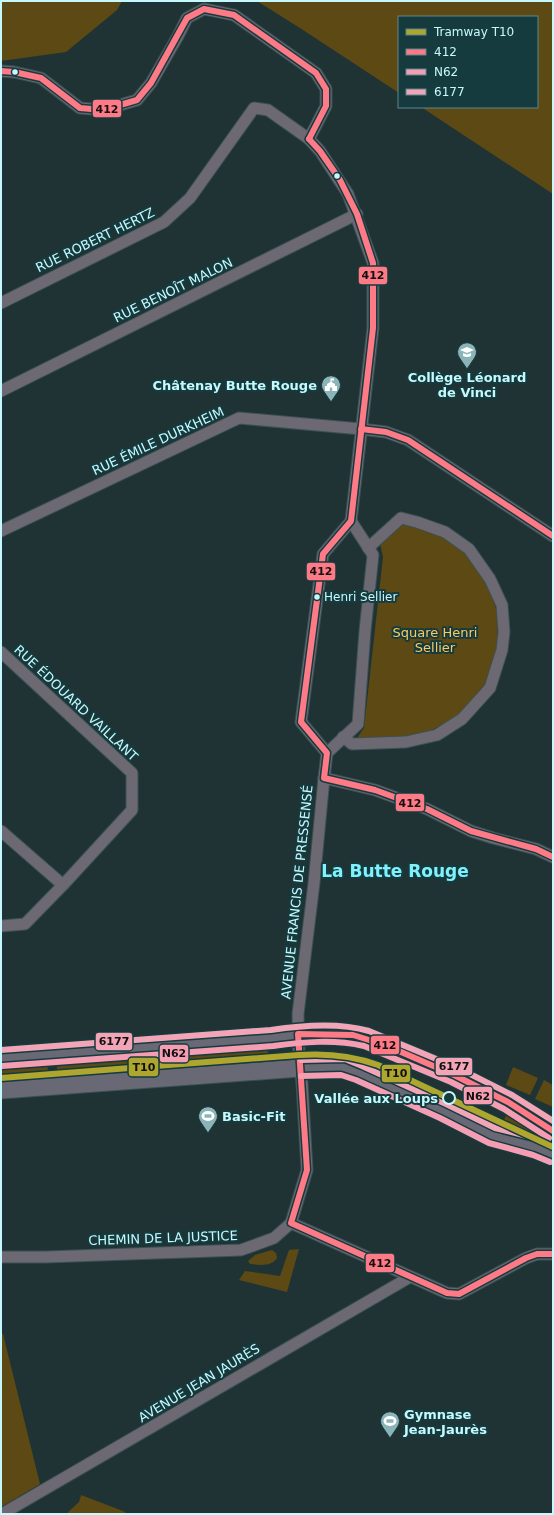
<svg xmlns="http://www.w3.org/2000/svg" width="554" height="1515" font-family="'DejaVu Sans',sans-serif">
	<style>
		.green { fill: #5c4914 }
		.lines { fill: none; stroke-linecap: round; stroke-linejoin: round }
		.street-casing { stroke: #3b5153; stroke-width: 13 }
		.primary-casing { stroke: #3b5153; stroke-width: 19 }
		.street { stroke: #6c6973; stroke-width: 11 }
		.primary { stroke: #686974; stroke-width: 17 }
		.bus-1-casing { stroke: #163b3e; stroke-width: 9 }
		.bus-2-casing { stroke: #163b3e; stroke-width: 9 }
		.bus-3-casing { stroke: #163b3e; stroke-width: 9 }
		.bus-1 { stroke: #fe7a86; stroke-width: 6 }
		.bus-2 { stroke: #f59eb3; stroke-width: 6 }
		.bus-3 { stroke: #f2a5b7; stroke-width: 6 }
		.tram-1-casing { stroke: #163b3e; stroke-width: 9 }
		.tram-1 { stroke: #aea62f; stroke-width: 6 }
		.bus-dot { fill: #c5f9fe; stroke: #163b3e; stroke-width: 1.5 }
		.stop-dot { fill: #163b3e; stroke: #c5f9fe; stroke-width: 2 }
		.labels { text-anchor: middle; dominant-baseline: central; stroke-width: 4; stroke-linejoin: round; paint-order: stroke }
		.bus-label { font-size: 12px; fill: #c5f9fe; stroke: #163b3e; text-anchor: start }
		.street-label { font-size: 13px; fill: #c5f9fe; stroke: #163b3e }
		.poi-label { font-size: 13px; font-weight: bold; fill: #c5f9fe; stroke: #163b3e; text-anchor: start }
		.park-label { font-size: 13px; fill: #fbc962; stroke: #163b3e }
		.stop-label { font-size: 13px; font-weight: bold; fill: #c5f9fe; stroke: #163b3e; text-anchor: end }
		.district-label { font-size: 17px; font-weight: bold; fill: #80f2fd; stroke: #163b3e }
		.line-badge { stroke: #163b3e; stroke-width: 1.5 }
		.pale-badge-label { font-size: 11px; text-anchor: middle; font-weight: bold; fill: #111 }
	</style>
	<rect width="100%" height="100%" fill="#1f3335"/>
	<!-- green -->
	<g class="green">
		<polygon points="1,1 122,1 117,10 66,52 1,61"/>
		<polygon points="257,1 553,1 553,194 421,107 537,107 537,17 399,17 399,93 303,30"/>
		<polygon points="406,521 446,536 471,556 489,586 498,615 497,650 486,684 459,716 428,732 403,738 355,741 364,728 383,557 380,543"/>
		<polygon points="267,1043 269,1066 58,1081 56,1058"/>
		<polygon points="47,1059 49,1082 1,1086 1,1062"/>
		<polygon points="513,1067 538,1078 530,1095 506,1085"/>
		<polygon points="544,1080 553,1085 553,1107 535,1099"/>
		<polygon points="510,1107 553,1136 553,1150 498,1133"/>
		<polygon points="299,1249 287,1292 239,1280 245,1271 280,1276 289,1250"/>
		<path d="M272,1250l4,3 1,5c-6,9 -17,7 -27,6l-2,-3 7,-6z"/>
		<polygon points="1,1334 3,1334 40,1484 1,1507"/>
		<polygon points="81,1495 123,1511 128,1514 66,1514 79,1502"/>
	</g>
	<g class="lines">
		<defs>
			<g id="street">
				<polyline points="1,71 14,72 41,78 80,108 103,110 137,100 151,83 178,36 187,18 204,9 234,15 316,73 326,89 326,106 309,139"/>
				<polyline points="1,303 164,222 190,198 254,108 268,110 309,139 320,151 348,194 373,263 373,328 351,521 323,554 301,722 327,753"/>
				<polyline points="1,391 357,214"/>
				<polyline points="1,531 239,418 361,429 386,432 408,440 553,536"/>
				<polyline points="1,652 132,773 132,810 63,885 25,924 1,926"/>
				<polyline points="343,737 352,744 406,742 437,735 462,719 490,688 502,650 504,632 502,605 490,579 469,549 445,532 417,522 401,518 368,548"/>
				<polyline points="324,778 375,790 427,809 471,831 493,838 536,849 553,857"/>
				<polyline points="1,831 63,885"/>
				<polyline points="291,1223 307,1170 302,1083 299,1055 298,1014 314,883 324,778 327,753 358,724 365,631 373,555 351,521"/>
				<polyline points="291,1223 447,1293 459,1294 526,1258 537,1254 553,1254"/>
				<polyline points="1,1257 46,1257 241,1250 274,1238 291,1223"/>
				<polyline points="2,1514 410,1277"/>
			</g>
			<g id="primary">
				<polyline points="1,1058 272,1038 298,1034 324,1034 353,1035 366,1038 454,1075 508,1102 553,1131"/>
				<polyline points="1,1090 300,1068 342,1067 359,1073 443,1111 492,1136 536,1147 553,1155"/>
			</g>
		</defs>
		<!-- street casing -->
		<use href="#street" class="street-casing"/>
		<!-- primary casing -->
		<use href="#primary" class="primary-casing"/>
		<!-- street -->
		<use href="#street" class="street"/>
		<!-- primary -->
		<use href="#primary" class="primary"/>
		<defs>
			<g id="bus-1">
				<polyline points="1,71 14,72 41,78 80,108 103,110 137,100 151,83 187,18 204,9 234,15 316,73 326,89 326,106 309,139"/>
				<polyline points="309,139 320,151 340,180 357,214 373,263 373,328 351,521 323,554 301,722 327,753 324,778 375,790 427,809 471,831 536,849 553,857"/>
				<polyline points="361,429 386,432 408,440 553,536"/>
				<polyline points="553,1131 508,1102 454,1075 385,1045 353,1035 298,1034 307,1170 291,1223 447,1293 459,1294 526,1258 537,1254 553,1254"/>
			</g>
			<g id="bus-2">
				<path d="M2,1066l271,-20c29,-4 61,-7 91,0l87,36 53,27 45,29"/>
				<polyline points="301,1076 341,1075 356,1080 440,1118 489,1143 533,1155 550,1162"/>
			</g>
			<g id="bus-3">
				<path d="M1,1050l270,-20c32,-5 67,-8 98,1l89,37 54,27 41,26"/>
				<polyline points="301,1060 345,1059 362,1066 446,1104 495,1128 539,1139 553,1146"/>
			</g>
		</defs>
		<!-- bus-1 casing -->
		<use href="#bus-1" class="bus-1-casing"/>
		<!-- bus-2 casing -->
		<use href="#bus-2" class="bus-2-casing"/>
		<!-- bus-3 casing -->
		<use href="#bus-3" class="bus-3-casing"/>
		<!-- bus-1 -->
		<use href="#bus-1" class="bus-1"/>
		<!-- bus-2 -->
		<use href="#bus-2" class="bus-2"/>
		<!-- bus-3 -->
		<use href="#bus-3" class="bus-3"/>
		<defs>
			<path id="tram-1" d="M1,1078l298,-23c28,-2 52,0 79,10l175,82"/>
		</defs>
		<!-- tram-1 casing -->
		<use href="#tram-1" class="tram-1-casing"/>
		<!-- tram-1 -->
		<use href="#tram-1" class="tram-1"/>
	</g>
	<!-- icons -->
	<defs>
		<symbol id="school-pin" viewBox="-11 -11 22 30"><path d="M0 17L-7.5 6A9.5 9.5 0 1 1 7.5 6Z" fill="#8bb4b8" stroke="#163b3e"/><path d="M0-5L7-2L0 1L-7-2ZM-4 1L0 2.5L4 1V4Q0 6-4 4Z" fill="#fff"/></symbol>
		<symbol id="civic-pin" viewBox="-11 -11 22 30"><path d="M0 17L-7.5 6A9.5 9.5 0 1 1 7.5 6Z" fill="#8bb4b8" stroke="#163b3e"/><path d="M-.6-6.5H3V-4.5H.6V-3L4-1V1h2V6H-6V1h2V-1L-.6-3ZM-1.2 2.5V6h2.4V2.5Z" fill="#fff"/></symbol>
		<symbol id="stadium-pin" viewBox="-11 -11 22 30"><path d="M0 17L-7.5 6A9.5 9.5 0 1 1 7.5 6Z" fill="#8bb4b8" stroke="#163b3e"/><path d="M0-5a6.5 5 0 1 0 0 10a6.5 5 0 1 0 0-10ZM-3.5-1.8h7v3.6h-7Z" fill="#fff"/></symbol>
	</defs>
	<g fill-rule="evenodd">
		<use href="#school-pin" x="456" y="341" width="22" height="30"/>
		<use href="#civic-pin" x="320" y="374" width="22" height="30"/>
		<use href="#stadium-pin" x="197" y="1105" width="22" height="30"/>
		<use href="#stadium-pin" x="379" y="1410" width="22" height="30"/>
	</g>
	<!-- markers -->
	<g class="bus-dot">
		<circle cx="15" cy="72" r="3.5"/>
		<circle cx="337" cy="176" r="3.5"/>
		<circle cx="317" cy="597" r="3.5"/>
	</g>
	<circle class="stop-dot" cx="449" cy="1098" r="6"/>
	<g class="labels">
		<!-- bus labels -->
		<g class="bus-label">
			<text x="324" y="597">Henri Sellier</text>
		</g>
		<!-- street labels -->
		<g class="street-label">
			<text transform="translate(95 240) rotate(-26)">RUE ROBERT HERTZ</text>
			<text transform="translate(173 290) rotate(-26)">RUE BENOÎT MALON</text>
			<text transform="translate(158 441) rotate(-25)">RUE ÉMILE DURKHEIM</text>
			<text transform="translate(76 703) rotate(43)">RUE ÉDOUARD VAILLANT</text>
			<text transform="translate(297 892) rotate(-84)">AVENUE FRANCIS DE PRESSENSÉ</text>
			<text transform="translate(163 1238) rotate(-2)">CHEMIN DE LA JUSTICE</text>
			<text transform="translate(199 1383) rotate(-31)">AVENUE JEAN JAURÈS</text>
		</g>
		<!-- poi labels -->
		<g class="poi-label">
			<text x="467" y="377" text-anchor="middle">Collège Léonard<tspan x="467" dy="15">de Vinci</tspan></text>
			<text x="317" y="385" text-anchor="end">Châtenay Butte Rouge</text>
			<text x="222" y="1116">Basic-Fit</text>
			<text x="404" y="1414">Gymnase<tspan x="404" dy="15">Jean-Jaurès</tspan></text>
		</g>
		<!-- park labels -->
		<g class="park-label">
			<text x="435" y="632">Square Henri<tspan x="435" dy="15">Sellier</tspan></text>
		</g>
		<!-- stop labels -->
		<g class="stop-label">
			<text x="438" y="1098">Vallée aux Loups</text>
		</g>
		<!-- district labels -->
		<g class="district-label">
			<text x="395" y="871">La Butte Rouge</text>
		</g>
	</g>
	<g class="line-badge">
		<rect x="92" y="99" width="30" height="19" rx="4" fill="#fe7a86"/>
		<rect x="358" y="266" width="30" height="19" rx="4" fill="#fe7a86"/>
		<rect x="306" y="562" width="30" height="19" rx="4" fill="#fe7a86"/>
		<rect x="395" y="793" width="30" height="19" rx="4" fill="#fe7a86"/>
		<rect x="95" y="1032" width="38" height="19" rx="4" fill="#f2a5b7"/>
		<rect x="370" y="1035" width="30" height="20" rx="4" fill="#fe7a86"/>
		<rect x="159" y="1044" width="30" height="19" rx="4" fill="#f59eb3"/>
		<rect x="435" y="1057" width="38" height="19" rx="4" fill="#f2a5b7"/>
		<rect x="128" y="1057" width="31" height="20" rx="4" fill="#aea62f"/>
		<rect x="381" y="1064" width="30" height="19" rx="4" fill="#aea62f"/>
		<rect x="463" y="1086" width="30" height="19" rx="4" fill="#f59eb3"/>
		<rect x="365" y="1253" width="30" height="20" rx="4" fill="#fe7a86"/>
	</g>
	<g class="pale-badge-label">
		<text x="107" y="113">412</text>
		<text x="373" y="279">412</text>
		<text x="321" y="575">412</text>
		<text x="410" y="807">412</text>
		<text x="114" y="1045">6177</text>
		<text x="385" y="1049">412</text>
		<text x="174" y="1057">N62</text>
		<text x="454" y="1070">6177</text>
		<text x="144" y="1071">T10</text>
		<text x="396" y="1077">T10</text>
		<text x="478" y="1100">N62</text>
		<text x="380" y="1267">412</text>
	</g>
	<!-- border -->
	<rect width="554" height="1515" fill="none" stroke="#c5f9fe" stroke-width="4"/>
	<!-- legend -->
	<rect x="398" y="16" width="140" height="92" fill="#163b3e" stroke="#5c878b"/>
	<rect x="406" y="29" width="20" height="6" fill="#aea62f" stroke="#5c878b"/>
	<text x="434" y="36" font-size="12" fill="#c5f9fe">Tramway T10</text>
	<rect x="406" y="49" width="20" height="6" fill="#fe7a86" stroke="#5c878b"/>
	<text x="434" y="56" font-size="12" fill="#c5f9fe">412</text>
	<rect x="406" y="69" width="20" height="6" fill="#f59eb3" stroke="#5c878b"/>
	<text x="434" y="76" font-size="12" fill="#c5f9fe">N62</text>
	<rect x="406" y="89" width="20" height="6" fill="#f2a5b7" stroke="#5c878b"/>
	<text x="434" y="96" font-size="12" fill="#c5f9fe">6177</text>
</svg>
